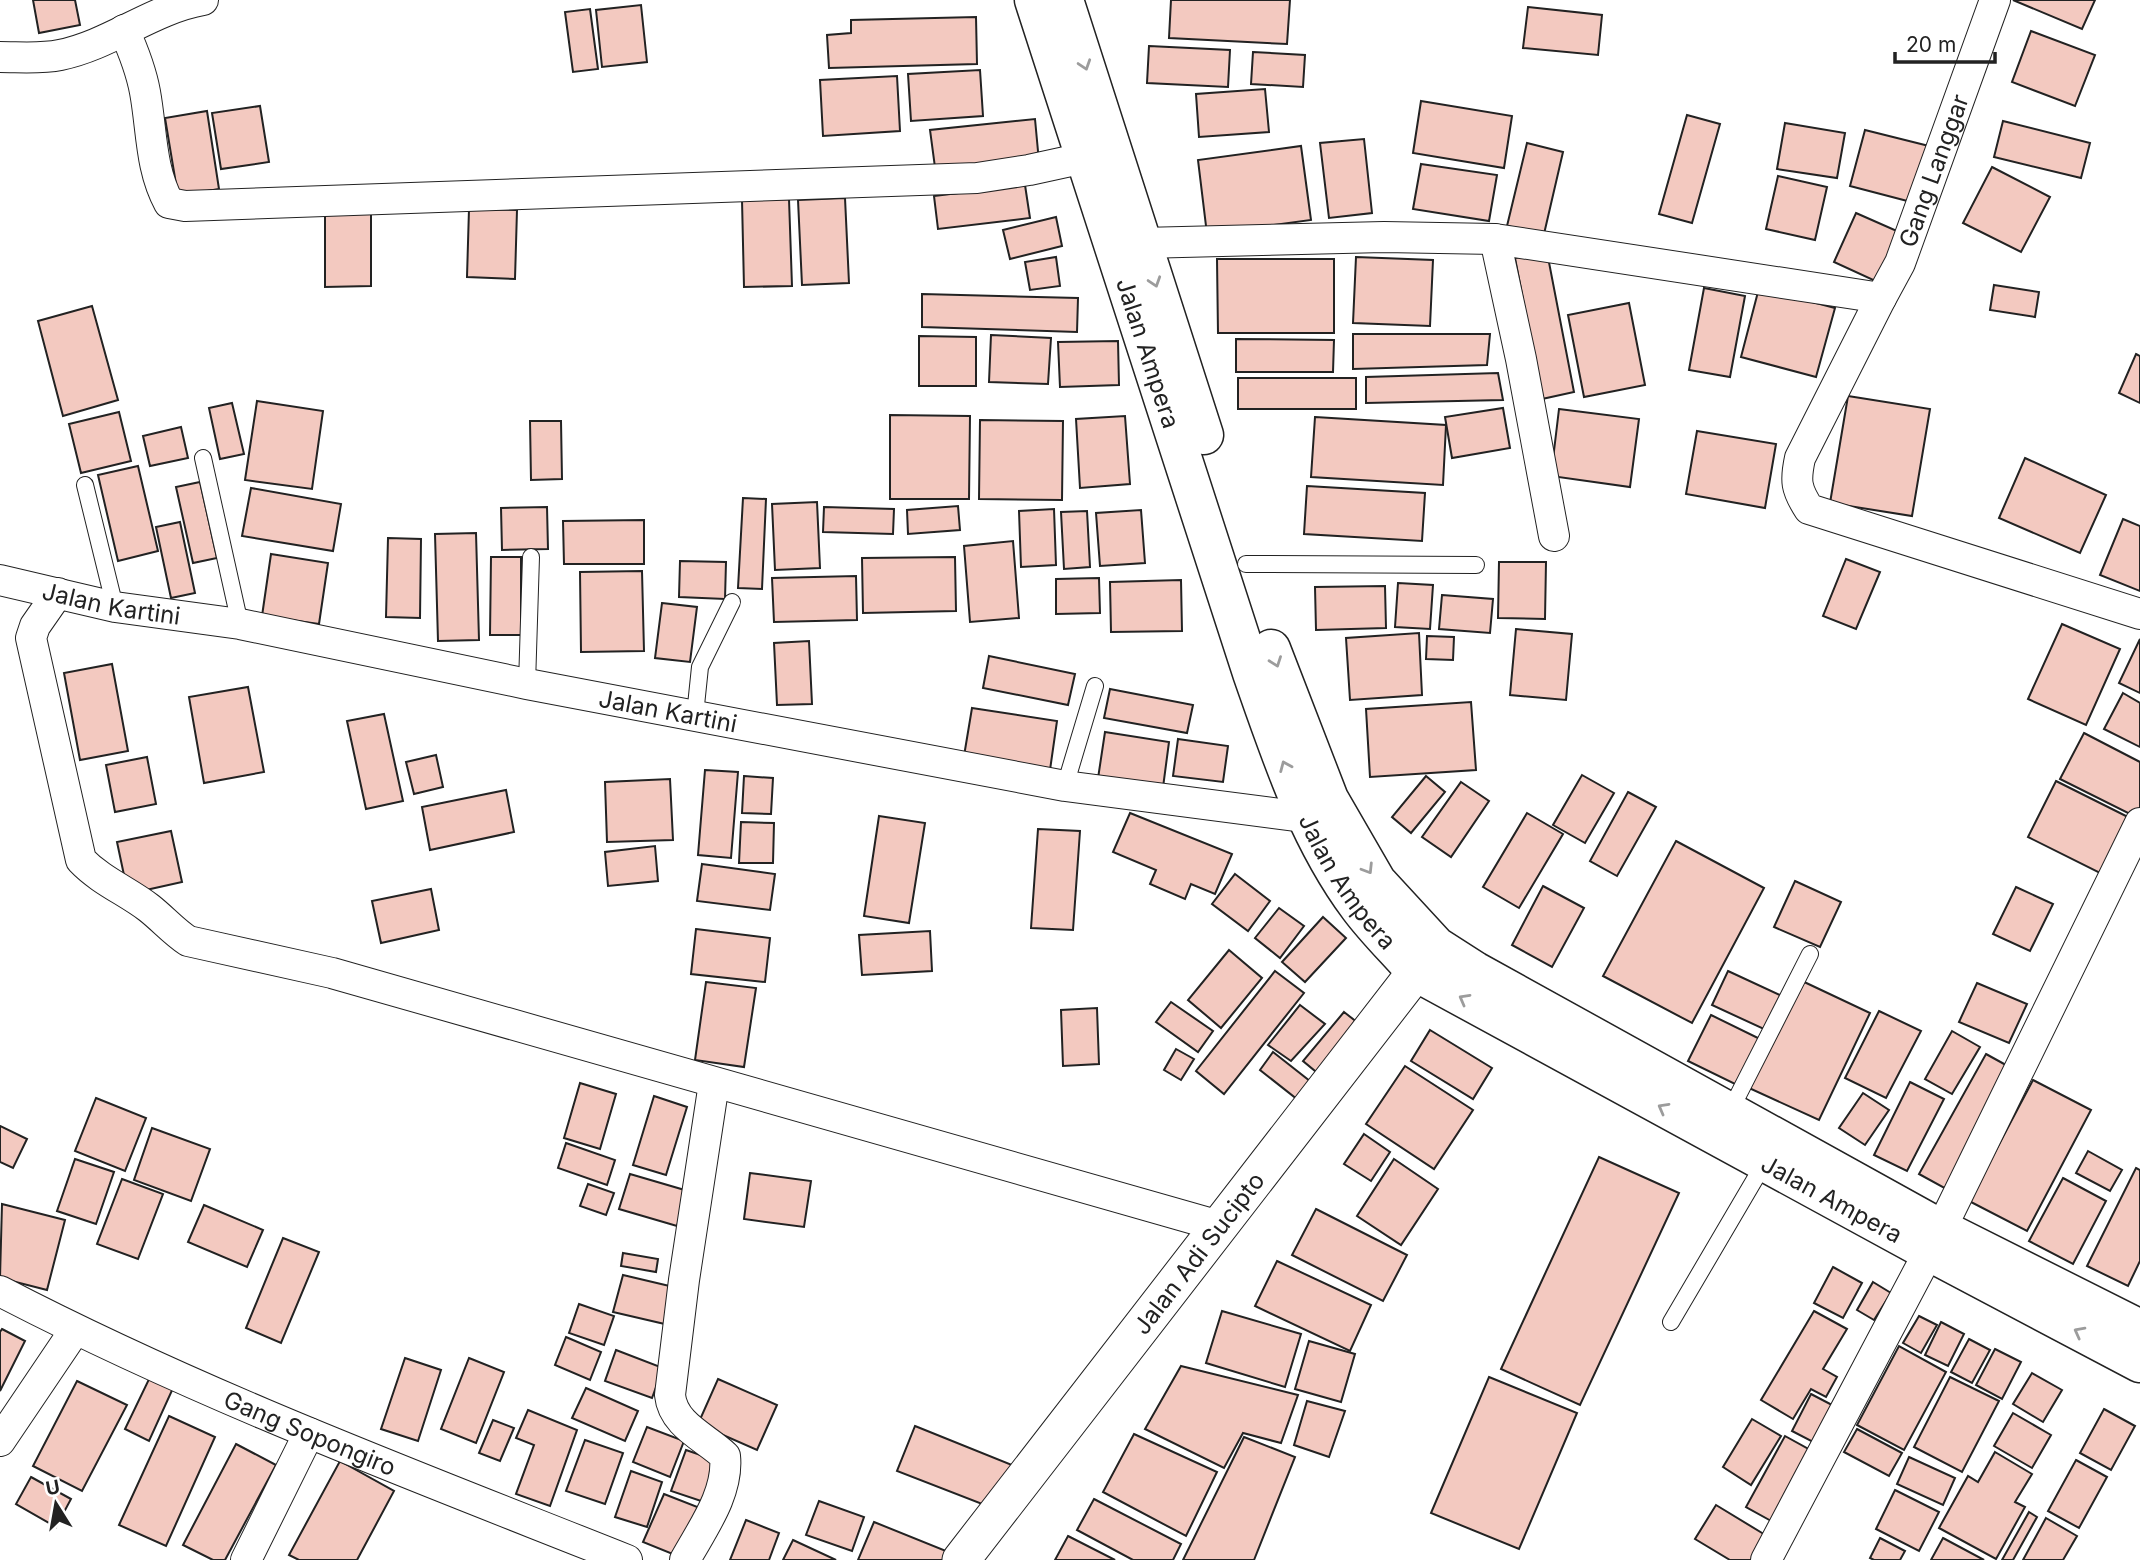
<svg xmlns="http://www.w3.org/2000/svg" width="2140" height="1560" font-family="Inter,sans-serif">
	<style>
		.building { fill: #f3c9c0; stroke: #222; stroke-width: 2 }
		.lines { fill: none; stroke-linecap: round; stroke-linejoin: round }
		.service-casing { stroke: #222; stroke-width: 18 }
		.minor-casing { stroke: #222; stroke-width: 32 }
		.tertiary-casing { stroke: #222; stroke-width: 39 }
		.primary-casing { stroke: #222; stroke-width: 41 }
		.service { stroke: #fff; stroke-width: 16 }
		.minor { stroke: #fff; stroke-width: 30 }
		.tertiary { stroke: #fff; stroke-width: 37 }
		.primary { stroke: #fff; stroke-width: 38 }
		.oneway { stroke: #9c9c9c }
		.labels { text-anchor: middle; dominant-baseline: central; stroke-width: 5; stroke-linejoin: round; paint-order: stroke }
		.street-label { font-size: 24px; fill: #222; stroke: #fff }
	</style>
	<rect width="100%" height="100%" fill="#fff"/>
	<!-- building -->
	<g class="building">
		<polygon points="33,0 75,0 80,25 39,33"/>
		<polygon points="1171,0 1290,0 1287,44 1169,38"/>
		<polygon points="2013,0 2095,0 2082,29"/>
		<polygon points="641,5 647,62 602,67 596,10"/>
		<polygon points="1528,7 1602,15 1598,55 1523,48"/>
		<polygon points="590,9 598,69 573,72 565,12"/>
		<polygon points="976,17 977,64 829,68 827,35 851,33 851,20"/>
		<polygon points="2031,31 2095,55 2075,106 2012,82"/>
		<polygon points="1149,46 1230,50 1228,87 1147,83"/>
		<polygon points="1253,52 1305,55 1303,87 1251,84"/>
		<polygon points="980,70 983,116 911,121 908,74"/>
		<polygon points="897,76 900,131 823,136 820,80"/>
		<polygon points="1265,89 1269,132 1199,137 1196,94"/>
		<polygon points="1421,101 1512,116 1504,168 1413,153"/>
		<polygon points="260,106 269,162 221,169 212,113"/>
		<polygon points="207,111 219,189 178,196 165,118"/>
		<polygon points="1687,115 1720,124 1692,223 1659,214"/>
		<polygon points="1035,119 1039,162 936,175 930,130"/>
		<polygon points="2003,121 2090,143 2081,178 1994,157"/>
		<polygon points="1785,123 1845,133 1837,178 1777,169"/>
		<polygon points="1865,130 1929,146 1915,203 1850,186"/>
		<polygon points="1364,139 1372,213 1329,218 1320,143"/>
		<polygon points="1527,143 1563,152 1544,234 1507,226"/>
		<polygon points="1301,146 1311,220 1207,234 1198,160"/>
		<polygon points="1421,164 1497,175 1489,221 1413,209"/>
		<polygon points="1992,167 2050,197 2021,252 1963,223"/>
		<polygon points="1778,176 1827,187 1815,240 1766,229"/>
		<polygon points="1025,185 1030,218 938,229 934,196"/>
		<polygon points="845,198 849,283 802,285 798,200"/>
		<polygon points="789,199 792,286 744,287 742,200"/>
		<polygon points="469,209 517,210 515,279 467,277"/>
		<polygon points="325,210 371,210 371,286 325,287"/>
		<polygon points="1856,213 1906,235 1884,285 1834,262"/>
		<polygon points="1056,217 1062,246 1010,259 1003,230"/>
		<polygon points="1547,252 1574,392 1542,399 1515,258"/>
		<polygon points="1056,257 1060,286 1030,290 1025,262"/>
		<polygon points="1356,257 1433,260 1430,326 1353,323"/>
		<polygon points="1217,259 1334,259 1334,333 1218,333"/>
		<polygon points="1994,285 2039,292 2035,317 1990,310"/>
		<polygon points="1704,288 1745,296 1730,377 1689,370"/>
		<polygon points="1759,288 1835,308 1816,377 1741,357"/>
		<polygon points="922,294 1078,298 1077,332 922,327"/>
		<polygon points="1629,303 1645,385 1584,397 1568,315"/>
		<polygon points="92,306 118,400 63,416 38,321"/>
		<polygon points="1353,334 1490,334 1487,365 1353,369"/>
		<polygon points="991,335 1051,338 1048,384 989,382"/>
		<polygon points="919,336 976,337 976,386 919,386"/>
		<polygon points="1236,339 1334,340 1333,372 1236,372"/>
		<polygon points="1118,341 1119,385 1060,387 1058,342"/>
		<polygon points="2136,354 2140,356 2140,403 2119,393"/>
		<polygon points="1498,373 1503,400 1366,403 1366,377"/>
		<rect x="1238" y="378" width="118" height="31"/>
		<polygon points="1848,396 1930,409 1912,516 1830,503"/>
		<polygon points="257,401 323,411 312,489 245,480"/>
		<polygon points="232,403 244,454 220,459 209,408"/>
		<polygon points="1503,408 1510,448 1452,458 1445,417"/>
		<polygon points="1559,409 1639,419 1630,487 1551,476"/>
		<polygon points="119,412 131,461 81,473 69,424"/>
		<polygon points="890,415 970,416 969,499 890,499"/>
		<polygon points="1125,416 1130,484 1080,488 1076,419"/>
		<polygon points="1315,417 1446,425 1443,485 1311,477"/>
		<polygon points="980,420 1063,421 1062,500 979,499"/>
		<polygon points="530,421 561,421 562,479 531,480"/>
		<polygon points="181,427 188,458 150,466 143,436"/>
		<polygon points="1697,431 1776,444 1765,508 1686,494"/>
		<polygon points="2025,458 2106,495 2080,553 1999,518"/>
		<polygon points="138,466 158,551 118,561 98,475"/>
		<polygon points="200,482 217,558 193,563 176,487"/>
		<polygon points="1307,486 1425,493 1422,541 1304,534"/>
		<polygon points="251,488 341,504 333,551 242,536"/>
		<polygon points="743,498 766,499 762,589 738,588"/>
		<polygon points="817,502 820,568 775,570 772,504"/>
		<polygon points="958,506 960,530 908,534 907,510"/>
		<polygon points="547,507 548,549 502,550 501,508"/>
		<polygon points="824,507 894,509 893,534 823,532"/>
		<polygon points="1054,509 1056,565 1021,567 1019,511"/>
		<polygon points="1141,510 1145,563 1100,566 1096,513"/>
		<polygon points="1087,511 1090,567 1064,569 1061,512"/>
		<polygon points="2123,519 2140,526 2140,591 2100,575"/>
		<polygon points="644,520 644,564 564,564 563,521"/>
		<polygon points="180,522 195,593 171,598 156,527"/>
		<polygon points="476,533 479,640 438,641 435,534"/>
		<polygon points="388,538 421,539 420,618 386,617"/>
		<polygon points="1013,541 1019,618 970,622 964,546"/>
		<polygon points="271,554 328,563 319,624 262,616"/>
		<polygon points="491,557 521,557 521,635 490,635"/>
		<polygon points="955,557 956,611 863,613 862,558"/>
		<polygon points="1846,559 1880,572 1856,629 1823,616"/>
		<polygon points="680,561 726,562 725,599 679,597"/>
		<polygon points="1499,562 1546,562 1545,619 1498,618"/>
		<polygon points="642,571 644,651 581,652 580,572"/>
		<polygon points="856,576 857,620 774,622 772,578"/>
		<polygon points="1099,578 1100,613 1056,614 1056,579"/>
		<polygon points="1181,580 1182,631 1111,632 1110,582"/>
		<polygon points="1398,583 1433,585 1430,629 1395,627"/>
		<polygon points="1385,586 1386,628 1316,630 1315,587"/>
		<polygon points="1442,595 1493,599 1490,633 1439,629"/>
		<polygon points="662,603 697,607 690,662 655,658"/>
		<polygon points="2062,624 2120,649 2086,725 2028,699"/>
		<polygon points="1516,629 1572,634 1566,700 1510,695"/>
		<polygon points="1419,633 1422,695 1350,700 1346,638"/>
		<polygon points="1427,636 1454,637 1453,660 1426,659"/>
		<polygon points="2140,639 2140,693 2119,683"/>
		<polygon points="809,641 812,704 777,705 774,643"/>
		<polygon points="989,656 1075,674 1068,705 983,688"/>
		<polygon points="112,664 128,751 80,760 64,673"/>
		<polygon points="248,687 264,772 204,783 189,697"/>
		<polygon points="1110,689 1193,705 1187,733 1104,718"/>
		<polygon points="2123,693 2140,703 2140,747 2104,729"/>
		<polygon points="1471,702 1476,770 1370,777 1366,709"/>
		<polygon points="972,708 1057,721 1050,770 964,756"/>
		<polygon points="384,714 403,801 366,809 347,721"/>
		<polygon points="1105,732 1169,742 1162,795 1097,785"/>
		<polygon points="2084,733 2140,762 2140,810 2136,817 2060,779"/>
		<polygon points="1178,739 1228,746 1223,782 1173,776"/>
		<polygon points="436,755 443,787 414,794 406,762"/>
		<polygon points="147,757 156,804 115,812 106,765"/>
		<polygon points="705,770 738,772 731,858 698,855"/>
		<polygon points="1582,775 1614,793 1585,843 1553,825"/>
		<polygon points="744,776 773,778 771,814 742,813"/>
		<polygon points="1426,776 1445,792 1411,833 1392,817"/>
		<polygon points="670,779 673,840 607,842 605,782"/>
		<polygon points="2056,781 2136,821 2108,877 2028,837"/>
		<polygon points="1461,782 1489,801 1451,857 1422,837"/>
		<polygon points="506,790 514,832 430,850 422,807"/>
		<polygon points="1628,792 1656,807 1617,876 1590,861"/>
		<polygon points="1130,813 1232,854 1215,894 1191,884 1185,899 1150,884 1156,870 1113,852"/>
		<polygon points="1527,813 1563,834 1519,908 1483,887"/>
		<polygon points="879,816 925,823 909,923 864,916"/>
		<polygon points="741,822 774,823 773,863 739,863"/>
		<polygon points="1038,829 1080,831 1073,930 1031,928"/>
		<polygon points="171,831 182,882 128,894 117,842"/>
		<polygon points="1676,841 1764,888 1692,1023 1603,976"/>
		<polygon points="655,846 658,881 608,886 605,852"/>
		<polygon points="702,864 775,874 770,910 697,901"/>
		<polygon points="1235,874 1270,901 1248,931 1212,904"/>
		<polygon points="1795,881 1841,902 1820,947 1774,927"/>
		<polygon points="1543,886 1584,908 1552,967 1512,945"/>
		<polygon points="2016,887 2053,904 2030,951 1993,934"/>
		<polygon points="431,889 439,930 381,943 372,901"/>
		<polygon points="1279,908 1304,926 1280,958 1255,938"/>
		<polygon points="1323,917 1346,938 1305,982 1282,962"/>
		<polygon points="696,929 770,938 765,982 691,974"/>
		<polygon points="930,931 932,971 862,975 859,935"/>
		<polygon points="1229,950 1262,978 1221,1028 1188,1000"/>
		<polygon points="1275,971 1304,993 1224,1094 1196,1071"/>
		<polygon points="1728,971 1782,996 1766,1030 1712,1005"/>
		<polygon points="1800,980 1870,1013 1819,1120 1749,1088"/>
		<polygon points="706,982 756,988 744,1067 695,1060"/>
		<polygon points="1977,983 2027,1004 2009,1043 1959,1022"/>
		<polygon points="1171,1002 1213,1031 1198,1052 1156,1022"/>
		<polygon points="1300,1005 1325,1024 1291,1061 1268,1045"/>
		<polygon points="1097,1008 1099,1064 1063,1066 1061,1010"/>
		<polygon points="1879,1011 1921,1031 1886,1098 1845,1078"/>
		<polygon points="1344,1012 1367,1030 1326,1080 1303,1061"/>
		<polygon points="1711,1015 1760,1039 1737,1085 1688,1061"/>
		<polygon points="1430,1030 1492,1068 1473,1099 1411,1061"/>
		<polygon points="1952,1031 1980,1047 1952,1094 1925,1079"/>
		<polygon points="1176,1049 1194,1059 1181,1080 1164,1070"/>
		<polygon points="1273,1052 1320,1089 1307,1107 1260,1070"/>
		<polygon points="1986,1054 2015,1070 1948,1190 1919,1174"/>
		<polygon points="1405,1066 1473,1110 1434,1169 1366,1124"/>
		<polygon points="2033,1080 2091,1110 2027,1231 1969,1201"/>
		<polygon points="1910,1082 1944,1099 1907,1171 1874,1155"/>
		<polygon points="580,1083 616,1094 600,1149 564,1138"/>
		<polygon points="1863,1093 1889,1110 1865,1145 1839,1128"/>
		<polygon points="654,1096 687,1107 666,1175 633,1165"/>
		<polygon points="96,1098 146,1118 125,1171 75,1151"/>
		<polygon points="0,1126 27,1139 13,1168 0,1162"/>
		<polygon points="152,1128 210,1149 191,1201 134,1180"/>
		<polygon points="1364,1134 1390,1152 1371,1181 1344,1164"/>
		<polygon points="566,1143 615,1160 607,1185 558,1168"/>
		<polygon points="2088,1151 2122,1170 2110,1191 2076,1173"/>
		<polygon points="1599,1157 1679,1193 1580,1405 1501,1369"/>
		<polygon points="75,1159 114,1172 96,1224 57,1211"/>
		<polygon points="1394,1159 1438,1189 1401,1245 1357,1216"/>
		<polygon points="2136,1168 2140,1170 2140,1261 2128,1286 2087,1266"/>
		<polygon points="750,1173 811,1181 804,1227 744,1219"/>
		<polygon points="630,1174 688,1191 677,1226 619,1209"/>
		<polygon points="2063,1178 2106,1201 2073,1264 2029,1241"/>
		<polygon points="122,1179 163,1194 138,1259 97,1244"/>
		<polygon points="588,1184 614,1193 606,1215 580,1206"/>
		<polygon points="2,1204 65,1220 47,1290 0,1278"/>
		<polygon points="204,1205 263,1230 247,1267 188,1242"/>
		<polygon points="1316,1209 1407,1255 1383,1301 1292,1255"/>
		<polygon points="283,1238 319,1252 281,1343 246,1328"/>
		<polygon points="623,1253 658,1259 656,1272 621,1266"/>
		<polygon points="1277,1261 1371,1305 1350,1351 1255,1306"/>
		<polygon points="1833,1267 1862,1283 1843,1318 1814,1303"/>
		<polygon points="623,1275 678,1288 669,1325 613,1312"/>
		<polygon points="1873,1282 1891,1293 1874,1320 1857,1310"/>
		<polygon points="579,1304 614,1316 604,1345 569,1333"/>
		<polygon points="1222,1311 1301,1334 1285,1387 1206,1363"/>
		<polygon points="1814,1311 1847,1329 1823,1369 1837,1377 1826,1397 1811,1389 1793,1419 1761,1400"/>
		<polygon points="1919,1316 1937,1325 1921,1353 1903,1343"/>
		<polygon points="1941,1322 1964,1334 1948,1366 1925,1355"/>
		<polygon points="2,1329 25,1341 0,1391 0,1332"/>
		<polygon points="566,1337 601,1352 590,1380 555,1365"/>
		<polygon points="1969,1339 1990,1350 1972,1383 1951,1372"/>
		<polygon points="1309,1341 1355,1354 1341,1402 1295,1389"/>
		<polygon points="1899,1346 1946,1372 1904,1450 1857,1425"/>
		<polygon points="1995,1349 2021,1362 2002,1399 1976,1385"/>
		<polygon points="616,1350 663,1368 652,1398 605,1381"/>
		<polygon points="405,1358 441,1370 418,1441 381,1429"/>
		<polygon points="469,1358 504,1372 476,1443 441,1429"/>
		<polygon points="1181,1366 1298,1395 1281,1443 1243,1433 1224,1468 1145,1429"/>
		<polygon points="2032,1373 2062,1390 2043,1422 2013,1404"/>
		<polygon points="151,1375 174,1386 149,1441 125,1429"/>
		<polygon points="1489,1377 1577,1413 1519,1549 1431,1513"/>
		<polygon points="1950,1377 1999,1401 1962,1472 1914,1447"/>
		<polygon points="718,1379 777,1405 757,1450 698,1424"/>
		<polygon points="77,1381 127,1405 82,1491 33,1466"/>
		<polygon points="586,1388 638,1411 625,1441 572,1418"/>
		<polygon points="1811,1394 1834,1406 1815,1443 1792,1431"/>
		<polygon points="1307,1401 1345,1411 1329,1457 1294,1445"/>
		<polygon points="2104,1409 2135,1426 2111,1470 2080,1453"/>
		<polygon points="528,1410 577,1430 550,1506 516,1494 534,1445 516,1438"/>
		<polygon points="2013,1413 2051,1435 2032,1468 1994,1446"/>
		<polygon points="169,1416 215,1437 166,1546 119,1525"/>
		<polygon points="1752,1419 1781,1436 1751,1485 1723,1467"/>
		<polygon points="493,1420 514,1428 500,1461 479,1453"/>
		<polygon points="915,1426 1012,1465 995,1509 897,1471"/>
		<polygon points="647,1427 684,1441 670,1477 633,1462"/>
		<polygon points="1857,1429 1902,1453 1889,1476 1844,1452"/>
		<polygon points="1134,1434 1217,1472 1186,1536 1103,1492"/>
		<polygon points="1785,1436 1812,1451 1773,1522 1746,1507"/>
		<polygon points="1244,1437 1295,1457 1254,1560 1183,1560"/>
		<polygon points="585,1440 623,1453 605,1504 566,1491"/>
		<polygon points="236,1444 276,1465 225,1560 213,1560 183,1545"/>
		<polygon points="686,1450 721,1462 707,1503 671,1491"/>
		<polygon points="1995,1452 2032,1474 2015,1502 2025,1507 1996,1559 1939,1528 1968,1476 1978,1482"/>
		<polygon points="1909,1457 1955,1478 1943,1505 1897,1484"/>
		<polygon points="2076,1460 2107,1477 2079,1528 2048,1511"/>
		<polygon points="340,1461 394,1491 357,1560 299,1560 289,1555"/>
		<polygon points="631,1471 662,1482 647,1527 615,1517"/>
		<polygon points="31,1477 71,1499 56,1527 16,1504"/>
		<polygon points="1895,1490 1939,1512 1919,1551 1876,1529"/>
		<polygon points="664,1494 700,1508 680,1557 643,1542"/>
		<polygon points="1094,1499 1181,1544 1173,1560 1133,1560 1077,1530"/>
		<polygon points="819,1501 864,1517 852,1551 806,1535"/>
		<polygon points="1716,1505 1767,1536 1752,1560 1730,1560 1695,1539"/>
		<polygon points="2029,1512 2037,1517 2013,1560 2002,1560"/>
		<polygon points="2046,1518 2077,1536 2063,1560 2023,1560"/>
		<polygon points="746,1520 779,1533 769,1560 730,1560"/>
		<polygon points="874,1522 951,1553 948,1560 858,1560"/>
		<polygon points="1068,1536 1115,1560 1055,1560"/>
		<polygon points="1880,1538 1905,1551 1900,1560 1874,1560 1870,1558"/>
		<polygon points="1943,1538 1984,1560 1931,1560"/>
		<polygon points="793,1540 836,1560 783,1560"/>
	</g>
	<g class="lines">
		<defs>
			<g id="service">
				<polyline points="203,458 240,624"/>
				<polyline points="85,485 115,607"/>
				<polyline points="1246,564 1476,565"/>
				<polyline points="527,684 531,557"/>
				<polyline points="695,715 700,667 732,602"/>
				<polyline points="1065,786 1095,686"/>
				<polyline points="1729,1113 1810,954"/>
				<polyline points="1671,1322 1765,1162"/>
			</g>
			<g id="minor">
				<path d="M124,30c9,20 17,40 21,62 7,38 5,76 24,111l16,3 792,-28 52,-8 55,-12"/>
				<path d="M0,57c20,0 41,2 60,-2 50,-10 92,-46 143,-55"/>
				<polyline points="1495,239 1521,359 1554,536"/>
				<path d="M1142,243l242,-6 111,2 386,59 -81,160c-5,23 -4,31 9,51l331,105"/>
				<path id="s1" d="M1881,298l19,-35 95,-263"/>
				<path id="s2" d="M0,580l115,27 125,17 287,60 538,102 261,34"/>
				<path d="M58,593l-23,33 -4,12 50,222c20,21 46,31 68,48 14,11 24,23 39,33l144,32 887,253"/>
				<path id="s3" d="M0,1291c202,105 416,185 627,269"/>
				<polyline points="0,1441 75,1330"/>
				<polyline points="246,1560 309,1433"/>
				<path d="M685,1560c17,-31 44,-67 40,-104 -20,-19 -52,-31 -55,-61l14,-115 30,-197"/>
				<polyline points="1766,1560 1941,1229 2140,823"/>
			</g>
			<g id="tertiary">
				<path id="s4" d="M961,1560l475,-614"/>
			</g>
			<g id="primary">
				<path id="s5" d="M1034,0l218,673c28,80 56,166 107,234 17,23 39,44 57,65l512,279 212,112"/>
				<polyline points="1064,0 1204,435"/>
				<polyline points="1271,649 1329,799 1377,882 1436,946 1475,971 1941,1229 2140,1329"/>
			</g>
		</defs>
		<!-- service casing -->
		<use href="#service" class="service-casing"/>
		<!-- minor casing -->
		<use href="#minor" class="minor-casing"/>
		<!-- tertiary casing -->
		<use href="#tertiary" class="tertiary-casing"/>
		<!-- primary casing -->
		<use href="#primary" class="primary-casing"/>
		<!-- service -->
		<use href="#service" class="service"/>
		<!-- minor -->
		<use href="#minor" class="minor"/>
		<!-- tertiary -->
		<use href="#tertiary" class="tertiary"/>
		<!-- primary -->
		<use href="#primary" class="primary"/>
	</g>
	<!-- one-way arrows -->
	<defs><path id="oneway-chevron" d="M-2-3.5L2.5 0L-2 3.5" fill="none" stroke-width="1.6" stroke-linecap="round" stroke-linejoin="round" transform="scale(1.75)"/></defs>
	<g class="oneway">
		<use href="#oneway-chevron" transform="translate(1085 65) rotate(72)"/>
		<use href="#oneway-chevron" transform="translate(1155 282) rotate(72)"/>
		<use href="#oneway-chevron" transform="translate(1276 662) rotate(70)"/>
		<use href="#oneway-chevron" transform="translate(1285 766) rotate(-113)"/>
		<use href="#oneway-chevron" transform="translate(1368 869) rotate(58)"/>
		<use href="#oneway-chevron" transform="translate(1464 999) rotate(-151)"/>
		<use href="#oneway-chevron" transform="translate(1663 1108) rotate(-151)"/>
		<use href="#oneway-chevron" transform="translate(2079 1332) rotate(-152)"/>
	</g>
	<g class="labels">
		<!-- street labels -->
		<g class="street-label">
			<text stroke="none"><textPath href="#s1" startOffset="138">Gang Langgar</textPath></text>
			<text stroke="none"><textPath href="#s5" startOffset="371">Jalan Ampera</textPath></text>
			<text stroke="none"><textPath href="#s2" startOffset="114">Jalan Kartini</textPath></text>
			<text stroke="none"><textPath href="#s2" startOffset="681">Jalan Kartini</textPath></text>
			<text stroke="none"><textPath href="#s5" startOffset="938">Jalan Ampera</textPath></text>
			<text stroke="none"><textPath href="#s5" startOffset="1526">Jalan Ampera</textPath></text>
			<text stroke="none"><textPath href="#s4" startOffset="388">Jalan Adi Sucipto</textPath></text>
			<text stroke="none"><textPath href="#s3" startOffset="341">Gang Sopongiro</textPath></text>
		</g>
	</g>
	<!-- north arrow -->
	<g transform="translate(56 1504) rotate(349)" stroke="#ffffff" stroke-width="5" paint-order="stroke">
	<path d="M0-5L12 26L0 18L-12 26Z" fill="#222222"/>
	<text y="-10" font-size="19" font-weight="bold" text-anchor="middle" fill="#222222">U</text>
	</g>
	<!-- scale -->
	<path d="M1895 52v10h100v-10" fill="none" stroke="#222222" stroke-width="3.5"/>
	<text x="1906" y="52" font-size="21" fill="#222222" stroke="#ffffff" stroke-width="5" paint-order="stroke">20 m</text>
</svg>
